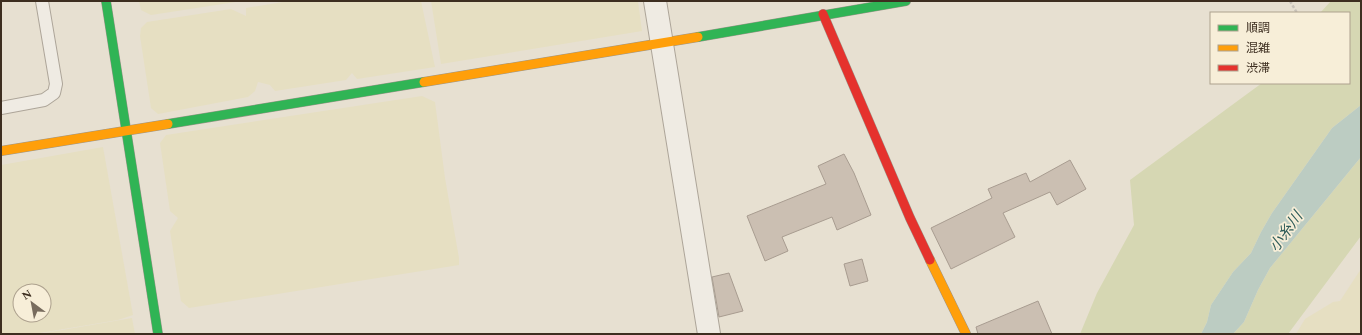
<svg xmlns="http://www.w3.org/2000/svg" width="1362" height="335" font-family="Spectral,'Noto Sans JP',serif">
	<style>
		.farmland { fill: #e6dfc2; fill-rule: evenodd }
		.green { fill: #d6d7b3 }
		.water { fill: #bcccc2 }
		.building { fill: #cbbfb2; stroke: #a89c90 }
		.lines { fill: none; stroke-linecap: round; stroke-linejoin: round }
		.lane-casing { stroke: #ada599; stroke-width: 14 }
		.street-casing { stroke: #ada599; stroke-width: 24 }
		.fast-casing { stroke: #9c958a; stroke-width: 10 }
		.slow-casing { stroke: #9c958a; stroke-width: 10 }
		.jam-casing { stroke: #9c958a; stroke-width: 10 }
		.path { stroke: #c8c2b9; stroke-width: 2.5; stroke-dasharray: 3 2; stroke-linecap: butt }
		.lane { stroke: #efebe3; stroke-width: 12 }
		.street { stroke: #efebe3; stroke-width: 22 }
		.fast { stroke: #30b455; stroke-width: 9 }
		.slow { stroke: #ff9f0a; stroke-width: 9 }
		.jam { stroke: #e5322d; stroke-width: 9 }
		.labels { text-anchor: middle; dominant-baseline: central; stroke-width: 3.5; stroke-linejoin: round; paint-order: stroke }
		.water-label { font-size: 15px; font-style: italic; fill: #2f5d5a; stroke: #f7eed8 }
	</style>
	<rect width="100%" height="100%" fill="#e7e0d1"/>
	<!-- farmland -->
	<g class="farmland">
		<polygon points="139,1 242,1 151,15 141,10"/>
		<polygon points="289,1 421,1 435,67 357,79 352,73 346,80 275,91 270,85 258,82 255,91 248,97 158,114 151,108 140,36 141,28 147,22 231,9 246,16 246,8"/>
		<polygon points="431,1 638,1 642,31 441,64"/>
		<polygon points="422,96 435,102 445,178 459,258 459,265 189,308 181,301 170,231 178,218 170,211 160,143 166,135"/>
		<path d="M103,147l30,168 -15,5 -84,14h-33v-169zM20,291h24v24h-24z"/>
		<polygon points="1361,269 1361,334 1296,334 1305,319 1333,302 1340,301"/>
		<polygon points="132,318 135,334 39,334"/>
	</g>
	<!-- green -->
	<g class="green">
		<polygon points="1331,1 1361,1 1361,105 1332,128 1272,213 1261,232 1251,253 1233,272 1211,305 1207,322 1201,334 1080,334 1097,293 1134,225 1130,180 1262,83 1349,83 1349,13 1320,13"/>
		<polygon points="1361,157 1361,236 1288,334 1233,334 1244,322 1258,290 1270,268"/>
	</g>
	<!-- water -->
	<polygon class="water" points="1361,105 1361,157 1270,268 1258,290 1244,322 1233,334 1201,334 1207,322 1211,305 1233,272 1251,253 1261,232 1272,213 1332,128"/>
	<!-- building -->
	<g class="building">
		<polygon points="844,154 854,173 871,215 837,230 832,217 782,237 788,251 765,261 747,216 826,184 818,166"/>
		<polygon points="1070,160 1086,189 1057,205 1050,192 1003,213 1015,237 951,269 931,228 992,198 988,189 1026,173 1030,182"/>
		<polygon points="862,259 868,281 850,286 844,264"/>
		<polygon points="729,273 743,311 719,317 712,277"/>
		<polygon points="1038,301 1052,334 978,334 976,327"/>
	</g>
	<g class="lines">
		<defs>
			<polyline id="lane" points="1,108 44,100 54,93 56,84 42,1"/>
			<polyline id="street" points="655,1 709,334"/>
			<g id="fast">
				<polyline points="106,1 158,334"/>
				<polyline points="698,37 906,1"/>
				<polyline points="168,124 424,82"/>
			</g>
			<g id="slow">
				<polyline points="424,82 698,37"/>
				<polyline points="1,151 168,124"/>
				<polyline points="930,260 966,334"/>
			</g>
			<polyline id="jam" points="823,14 910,218 930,260"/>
		</defs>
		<!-- lane casing -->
		<use href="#lane" class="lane-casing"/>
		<!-- street casing -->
		<use href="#street" class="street-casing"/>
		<!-- fast casing -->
		<use href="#fast" class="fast-casing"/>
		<!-- slow casing -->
		<use href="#slow" class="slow-casing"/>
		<!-- jam casing -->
		<use href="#jam" class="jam-casing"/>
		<!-- path -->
		<polyline class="path" points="1290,1 1297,13"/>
		<!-- lane -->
		<use href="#lane" class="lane"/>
		<!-- street -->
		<use href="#street" class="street"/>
		<!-- fast -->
		<use href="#fast" class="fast"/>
		<!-- slow -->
		<use href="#slow" class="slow"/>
		<!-- jam -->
		<use href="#jam" class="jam"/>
	</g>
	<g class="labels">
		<!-- water labels -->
		<g class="water-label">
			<text transform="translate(1286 232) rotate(-54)">小糸川</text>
		</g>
	</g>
	<!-- border -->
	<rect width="1362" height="335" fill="none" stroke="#3d2e20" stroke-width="4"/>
	<!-- legend -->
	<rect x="1210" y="12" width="140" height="72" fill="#f7eed8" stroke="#ada18e"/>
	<rect x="1218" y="25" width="20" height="6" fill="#30b455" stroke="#ada18e"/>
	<text x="1246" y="32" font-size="12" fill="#3d2e20">順調</text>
	<rect x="1218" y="45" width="20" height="6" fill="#ff9f0a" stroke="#ada18e"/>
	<text x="1246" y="52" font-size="12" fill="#3d2e20">混雑</text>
	<rect x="1218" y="65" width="20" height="6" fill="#e5322d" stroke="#ada18e"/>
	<text x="1246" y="72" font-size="12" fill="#3d2e20">渋滞</text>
	<!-- north arrow -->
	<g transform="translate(32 303) rotate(328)"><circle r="19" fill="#f7eed8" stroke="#ada18e"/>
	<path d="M0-3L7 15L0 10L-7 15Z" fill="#786c5e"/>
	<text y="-6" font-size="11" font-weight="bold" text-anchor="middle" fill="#3d2e20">N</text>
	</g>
</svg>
